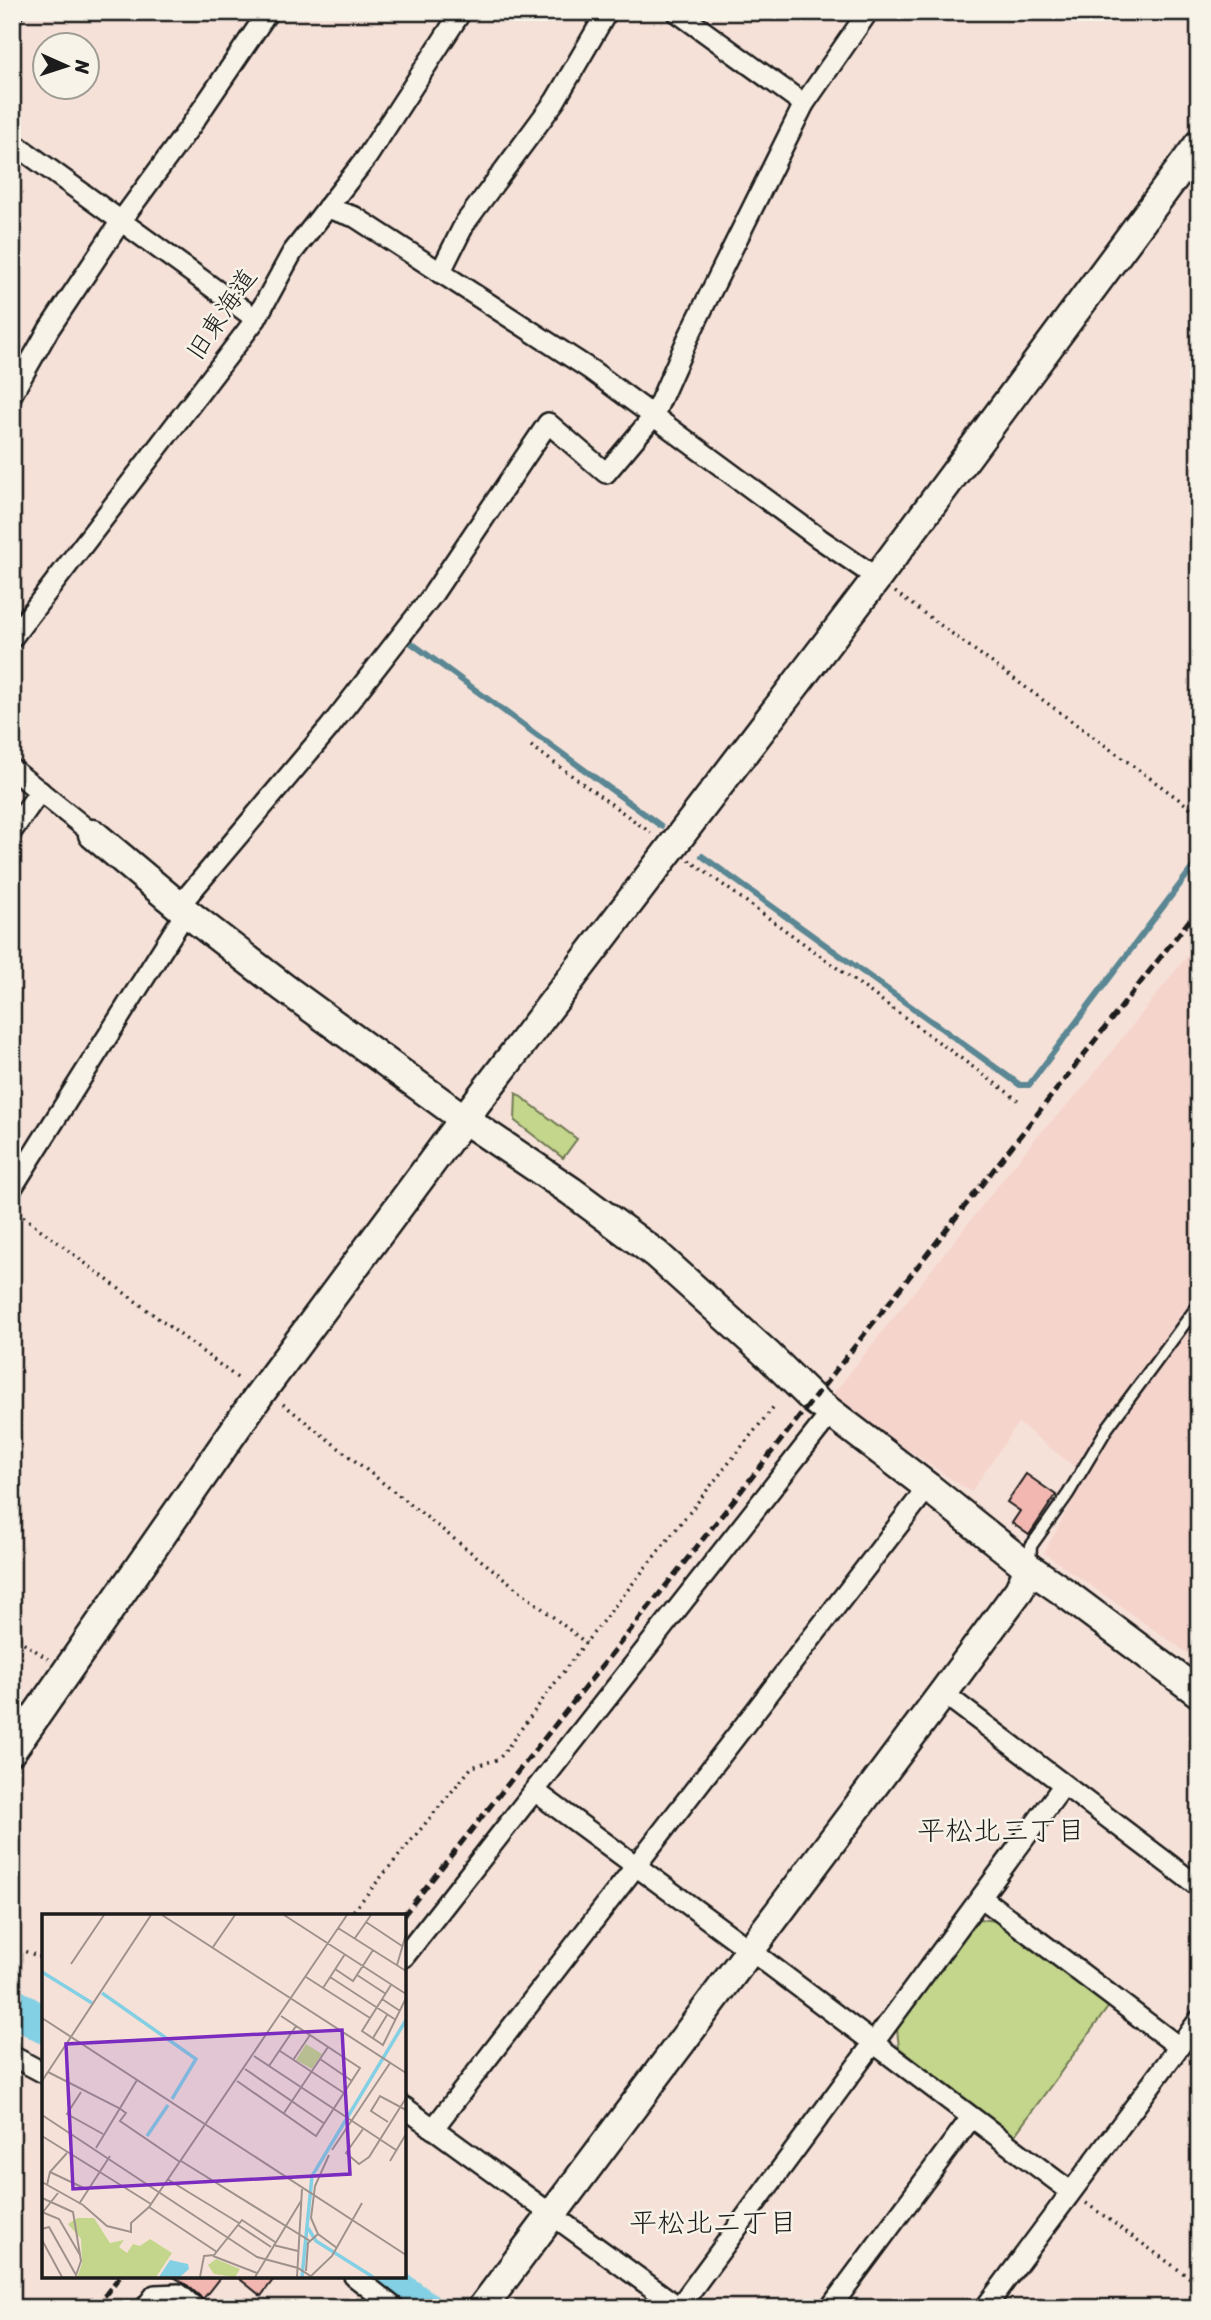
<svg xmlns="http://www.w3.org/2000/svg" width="1211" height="2320" font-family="Sriracha,'Klee One',sans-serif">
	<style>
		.built { fill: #f5d4cc }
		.green { fill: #c3d68b; stroke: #707954; stroke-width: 2 }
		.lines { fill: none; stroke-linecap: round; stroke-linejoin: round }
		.stream { stroke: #5a8793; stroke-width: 6 }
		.river { stroke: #83cfe3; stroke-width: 37 }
		.building { fill: #f3b7b1; stroke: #1c1c1c; stroke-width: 2 }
		.lane-casing { stroke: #1c1c1c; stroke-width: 15 }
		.street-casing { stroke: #1c1c1c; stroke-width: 24 }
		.secondary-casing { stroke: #1c1c1c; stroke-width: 33 }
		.path { stroke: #1c1c1c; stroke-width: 3.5; stroke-dasharray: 2 5; stroke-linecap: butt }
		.lane { stroke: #f7f3e8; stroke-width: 10 }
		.street { stroke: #f7f3e8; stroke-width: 19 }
		.secondary { stroke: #f7f3e8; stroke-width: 28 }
		.rail { stroke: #1c1c1c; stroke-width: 5; stroke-dasharray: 10 5; stroke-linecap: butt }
		.labels { text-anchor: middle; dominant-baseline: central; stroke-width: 5; stroke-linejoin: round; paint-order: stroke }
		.street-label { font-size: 26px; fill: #1c1c1c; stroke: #f7f3e8 }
		.neighbourhood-label { font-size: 28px; fill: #1c1c1c; stroke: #f7f3e8 }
		.inset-river { fill: none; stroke: #83cfe3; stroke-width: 3.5 }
		.inset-road { fill: none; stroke: #9f928d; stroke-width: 2 }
		.view { fill: #7b2cbf; fill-opacity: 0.15; stroke: #7b2cbf; stroke-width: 3.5 }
		.inset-edge { fill: none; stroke: #1c1c1c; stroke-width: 3.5 }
	</style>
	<rect width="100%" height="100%" fill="#f6e1d8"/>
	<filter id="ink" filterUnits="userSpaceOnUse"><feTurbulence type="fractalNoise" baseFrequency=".0143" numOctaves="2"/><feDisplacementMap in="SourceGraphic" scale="14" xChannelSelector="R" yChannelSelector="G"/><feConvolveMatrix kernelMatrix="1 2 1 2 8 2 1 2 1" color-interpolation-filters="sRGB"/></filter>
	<g filter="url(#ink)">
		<!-- built -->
		<g class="built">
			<polygon points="1199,941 1199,1293 1100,1425 1076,1468 1018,1423 971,1492 830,1398 1034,1140 1082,1089"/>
			<polygon points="1199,1313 1199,1661 1044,1553 1110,1432"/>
		</g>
		<!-- green -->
		<g class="green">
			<polygon points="516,1093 577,1139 563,1158 515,1121"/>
			<polygon points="978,1919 998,1921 1109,2006 1014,2136 899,2048 897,2029"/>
		</g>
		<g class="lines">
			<!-- stream -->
			<g class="stream">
				<polyline points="410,642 661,826"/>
				<polyline points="702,856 1020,1085 1029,1085 1199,859"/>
			</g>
			<!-- river -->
			<g class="river">
				<polyline points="12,2006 44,2025"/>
				<polyline points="380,2276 423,2308"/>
			</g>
		</g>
		<!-- building -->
		<g class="building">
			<polygon points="1026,1474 1056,1495 1029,1535 1012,1523 1020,1511 1007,1502"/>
			<polygon points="172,2276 221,2276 203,2299 187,2285"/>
			<polygon points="236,2276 276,2276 261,2296"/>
		</g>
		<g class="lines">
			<defs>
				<polyline id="lane" points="1030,1562 1031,1546 1068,1494 1108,1427 1199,1304"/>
				<g id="street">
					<polyline points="677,12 804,104"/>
					<polyline points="12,13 13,12"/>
					<polyline points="12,142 256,319"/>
					<polyline points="327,208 355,217 591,370 820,539 877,578"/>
					<polyline points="440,273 465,223 555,101 607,12"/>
					<polyline points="12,394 49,329 121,221 190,127 268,12"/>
					<polyline points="12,638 256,319 292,253 367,157 461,12"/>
					<polyline points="12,769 93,834"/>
					<polyline points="12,831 40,791"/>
					<polyline points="179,906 329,728 431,597 548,423 606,473 653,417 688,338 804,104 868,12"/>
					<polyline points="12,1188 186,912"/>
					<polyline points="943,1693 1199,1887"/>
					<polyline points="536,1792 762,1959 1070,2191"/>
					<polyline points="982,1898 1179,2047"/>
					<polyline points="404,1957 831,1413"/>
					<polyline points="12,2056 44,2073"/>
					<polyline points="404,2107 680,2308"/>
					<polyline points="433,2129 928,1487"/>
					<polyline points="354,2276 395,2308"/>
					<polyline points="679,2307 1063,1786"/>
					<polyline points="145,2308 155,2295 179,2294 195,2308"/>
					<polyline points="830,2308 971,2118"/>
					<polyline points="985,2308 1199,2020"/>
				</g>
				<g id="secondary">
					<polyline points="93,834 186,912 283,987 464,1119 571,1191 656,1254 769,1356 813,1399 928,1487 1029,1568 1061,1590 1199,1693"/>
					<polyline points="12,1750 259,1395 464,1119 877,578 1199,144"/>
					<polyline points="482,2308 943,1693 1019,1590 1029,1568"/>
				</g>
			</defs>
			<!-- lane casing -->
			<use href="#lane" class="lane-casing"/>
			<!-- street casing -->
			<use href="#street" class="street-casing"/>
			<!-- secondary casing -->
			<use href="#secondary" class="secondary-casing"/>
			<!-- path -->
			<g class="path">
				<polyline points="12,186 21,173"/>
				<polyline points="895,592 1199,814"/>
				<polyline points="531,746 651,833"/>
				<polyline points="689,860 1018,1100"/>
				<polyline points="12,1208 240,1380"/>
				<polyline points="283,1404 586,1643"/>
				<polyline points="12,1635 48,1659"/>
				<polyline points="349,1916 472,1767 499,1759 575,1656 775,1405"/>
				<polyline points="12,1947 44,1958"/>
				<polyline points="1086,2203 1197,2283"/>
			</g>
			<!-- lane -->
			<use href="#lane" class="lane"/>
			<!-- street -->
			<use href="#street" class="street"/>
			<!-- secondary -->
			<use href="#secondary" class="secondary"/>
			<!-- rail -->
			<g class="rail">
				<polyline points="403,1916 738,1495 1199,908"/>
				<polyline points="95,2308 120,2276"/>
			</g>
		</g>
	</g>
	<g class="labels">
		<!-- street labels -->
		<g class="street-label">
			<text transform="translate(221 314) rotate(-56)">旧東海道</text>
		</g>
		<!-- neighbourhood labels -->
		<g class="neighbourhood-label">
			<text x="1001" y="1830">平松北三丁目</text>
			<text x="713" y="2222">平松北二丁目</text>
		</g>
	</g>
	<!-- overview -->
	<g transform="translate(42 1914)">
		<rect width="364" height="364" fill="#f6e1d8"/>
		<path d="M264,130l16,10 -10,15 -16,-9zM35,304h17l16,25 14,-3 -5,7 8,6 6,-9 7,2 10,-7 22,14 -16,24h-79l5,-13 -1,-25 -13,-15zM174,345l24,10 -5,8 -21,-3 -6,-9z" fill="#c3d68b"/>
		<path d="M128,346l18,4 1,5 -9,8h-21z" fill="#83cfe3"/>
		<path class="inset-river" d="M0,58l50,31M60,79l94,66 -24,40M105,222l21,-31M266,314l8,13 57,36M260,363l10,-101 94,-156"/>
		<path class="inset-road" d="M120,1l244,158M242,1l122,79M324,8l36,24M296,14l68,43M313,24l16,-23M171,33l22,-32M29,50l33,-49M355,51l9,-31M293,55l18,12 20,-31M315,61l29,19M264,63l64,41M288,63l66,43M349,71l-29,46 21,14 23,-47M281,74l22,-34M340,85l18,12M0,104l364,237M331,124l14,-23M238,137l64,42M212,142l142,94M278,145l32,22M251,146l17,-25M227,152l27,-40M203,155l80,55M6,158l71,36 7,5 -6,8 60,41M0,167l109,-166M195,167l79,55 44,-68 -79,-52M39,178l-14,22 36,20M242,199l44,-66M0,201l215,142 41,11 14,9M346,208l-17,-11 9,-15 26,14M321,215l-17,24 13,11 10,-7 37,-59M0,222l109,68M54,234l41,-68M290,236l58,-87M139,247l129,80M348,247l16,-27M8,258l17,-19M125,265l72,44M0,268l41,23 24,21 24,6v-9l18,-16 198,-292M5,271l3,-13 38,18M0,284l31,14 8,49 -5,14 -27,-48 -7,2M37,290l31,-48M107,293l68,45M0,298l17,7 21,36M1,298l15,-19M196,311l33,22M276,320l19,14M0,326l20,37M231,331l25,6M171,342l44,17M264,357l2,-28 10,-9 -7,-16 4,-32 14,-31M269,362l21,-20 30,-53M158,363l4,-21 10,-1 28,-35 33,22M213,363l46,-76M255,363l5,-88"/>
		<path class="view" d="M300,116l8,144 -277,15 -7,-145z"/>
		<rect width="364" height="364" class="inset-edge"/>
	</g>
	<!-- margin -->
	<rect width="1211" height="2320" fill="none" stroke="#f7f3e8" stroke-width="42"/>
	<rect x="21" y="21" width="1169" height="2278" fill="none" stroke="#1c1c1c" stroke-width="2.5" filter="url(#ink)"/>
	<!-- north arrow -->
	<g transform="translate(66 66) rotate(93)"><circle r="33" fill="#f7f3e8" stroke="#9f9d96" stroke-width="2"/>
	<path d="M0-5L12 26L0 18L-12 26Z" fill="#1c1c1c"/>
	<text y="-10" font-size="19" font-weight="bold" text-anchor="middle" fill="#1c1c1c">N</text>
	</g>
</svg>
